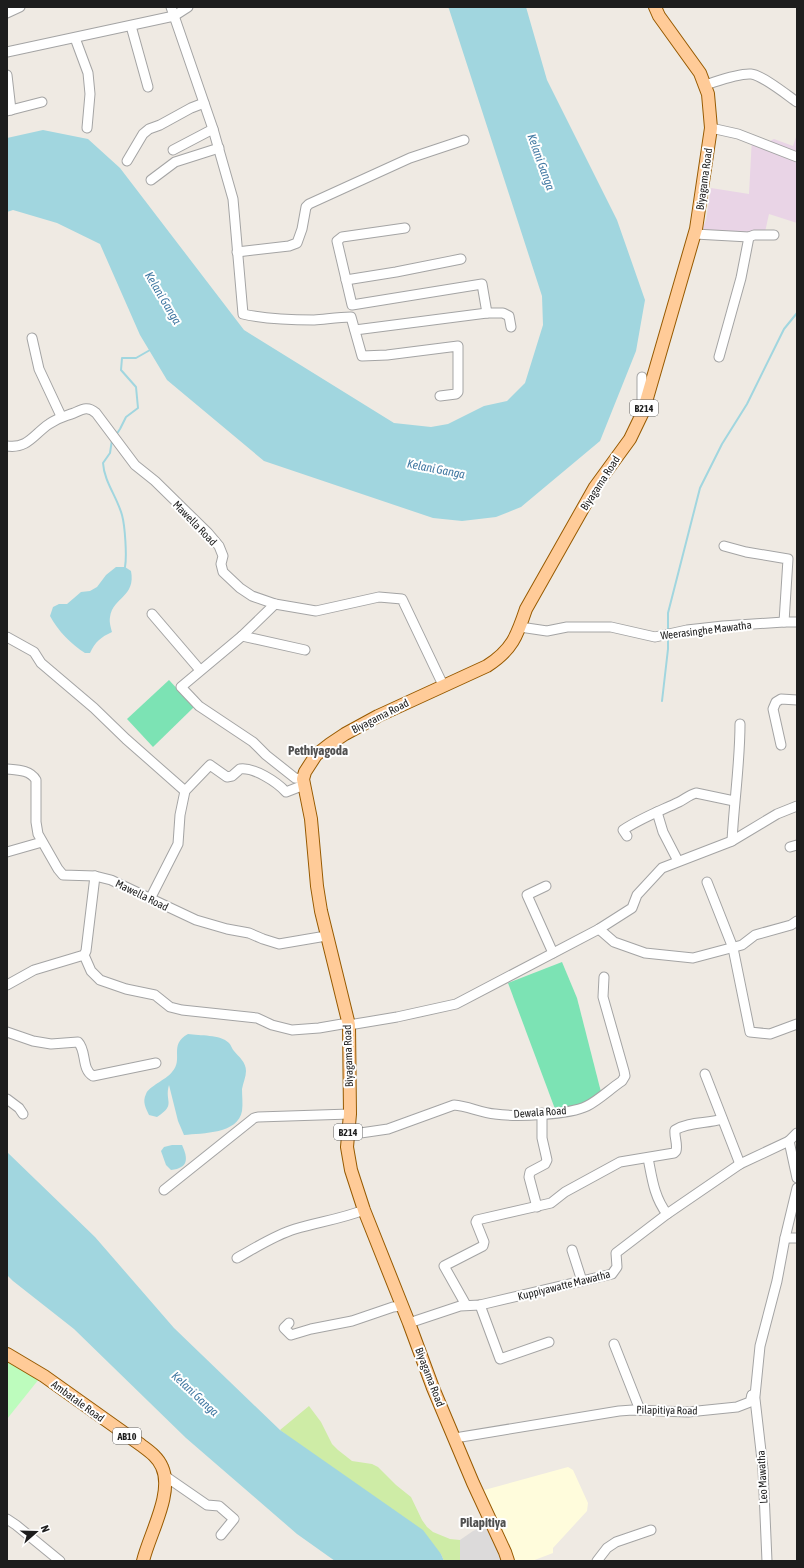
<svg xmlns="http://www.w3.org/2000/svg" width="804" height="1568" font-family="'Asap Condensed',sans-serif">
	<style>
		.residential { fill: #dcdada }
		.industrial { fill: #e9d4e6 }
		.education { fill: #fffcdc }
		.grass { fill: #ceeca6 }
		.park { fill: #bdfcbd }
		.pitch { fill: #7ce3b4 }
		.water { fill: #a1d6df }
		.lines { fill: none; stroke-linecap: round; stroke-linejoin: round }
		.stream { stroke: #a1d6df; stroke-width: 2 }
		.minor-casing { stroke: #a4a4a4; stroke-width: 11 }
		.major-casing { stroke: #975a00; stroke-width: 14 }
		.minor { stroke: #fff; stroke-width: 9 }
		.major { stroke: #ffcb98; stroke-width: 12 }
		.labels { text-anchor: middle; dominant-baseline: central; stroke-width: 4; stroke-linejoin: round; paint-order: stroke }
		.shield { fill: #fff; stroke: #616161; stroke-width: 1 }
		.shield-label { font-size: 10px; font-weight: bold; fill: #1d1d1d }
		.street-label { font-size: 11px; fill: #1d1d1d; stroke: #fff }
		.water-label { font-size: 12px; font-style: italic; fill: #4078a2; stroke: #fff }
		.quarter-label { font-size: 13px; font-weight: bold; fill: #505050; stroke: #fff }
	</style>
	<rect width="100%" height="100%" fill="#efeae3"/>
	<!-- residential -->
	<polygon class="residential" points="492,1523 507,1556 498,1561 460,1561 460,1540 473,1531"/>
	<!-- industrial -->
	<polygon class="industrial" points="797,134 797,223 769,214 765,232 701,232 706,220 711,188 749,194 752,137 766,143 774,139 793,146"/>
	<!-- education -->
	<polygon class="education" points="568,1467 573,1470 588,1503 587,1511 553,1548 553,1553 532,1561 508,1561 477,1492"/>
	<!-- grass -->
	<polygon class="grass" points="309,1406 321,1422 332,1444 338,1450 352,1461 372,1464 378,1467 396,1485 411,1497 422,1520 427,1527 433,1532 450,1539 460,1540 460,1561 444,1561 441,1554 280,1430"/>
	<!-- park -->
	<polygon class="park" points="7,1359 39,1379 7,1419"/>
	<!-- pitch -->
	<g class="pitch">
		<polygon points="169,680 194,707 153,747 127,719"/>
		<path d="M562,962l15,36 24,94c-18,12 -24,15 -46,17l-47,-126z"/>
	</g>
	<!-- water -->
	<g class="water">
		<polygon points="448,7 526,7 547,80 617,220 645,300 636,351 600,441 521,507 496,517 462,521 433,518 264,461 167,380 140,335 100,244 57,223 13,210 7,212 7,138 43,130 88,139 120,168 244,330 394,423 431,427 448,424 484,406 507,401 525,383 543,325 542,296 449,9"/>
		<path d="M116,567h9l6,4c5,26 -18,26 -21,46 -1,5 1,11 2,15 -11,5 -17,10 -22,21h-5c-14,-9 -27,-22 -35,-37l3,-9 6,-3h8l14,-12 9,-1 7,-4 9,-12z"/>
		<path d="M188,1034c12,2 32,0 41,9 2,2 3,6 5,8 5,6 12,11 12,20 0,6 -3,12 -4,18 0,7 1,15 0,22 -4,23 -39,22 -58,24l-6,-14 -9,-36c-5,17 8,19 -12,32l-8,-2c-3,-7 -7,-13 -3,-21 3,-8 20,-14 26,-22 12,-13 -4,-27 16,-38z"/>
		<path d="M172,1145h10c6,13 7,23 -11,25l-5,-5 -5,-14 3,-4z"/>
		<polygon points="7,1152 95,1237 174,1328 280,1430 423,1530 441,1554 444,1561 335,1561 297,1534 186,1438 74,1329 13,1281 7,1275"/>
	</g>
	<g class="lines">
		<!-- stream -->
		<g class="stream">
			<polyline points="116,435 120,429 126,417 138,408 136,387 121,370 122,358 136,358 150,350"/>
			<path d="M112,440l-2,13 -7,10c1,18 14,34 19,52 3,11 5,41 3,52"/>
			<polyline points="668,632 668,613 700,488 722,444 747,404 784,329 797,313"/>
			<polyline points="662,701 668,649 668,636"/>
		</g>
		<defs>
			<g id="minor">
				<path d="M171,7l42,122 20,70 10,115c22,5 48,6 71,6 13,-1 25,-3 37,-3l11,39 25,-1 71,-9v46l-2,2 -16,2"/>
				<polyline points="7,13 20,7"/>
				<polyline points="131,26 148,87"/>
				<polyline points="75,38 88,73 90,94 87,128"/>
				<polyline points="7,52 174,16 188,7"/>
				<polyline points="7,75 11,110"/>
				<path d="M705,85c13,-4 33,-12 46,-11 11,1 36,21 46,28"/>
				<polyline points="7,111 42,102"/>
				<polyline points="711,128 738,134 797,157"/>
				<polyline points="173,150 213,129"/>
				<polyline points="127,161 143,134 149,129 160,125 191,108 204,103"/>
				<polyline points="151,180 175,162 219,148"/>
				<polyline points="405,228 342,237 337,241 352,305 482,284 487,313"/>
				<polyline points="695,234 749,237 754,235 774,235"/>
				<polyline points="237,252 289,246 297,243 302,229 306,207 309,204 410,158 464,140"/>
				<polyline points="346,280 396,272 461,259"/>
				<polyline points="355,330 487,313 503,313 509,316 511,327"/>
				<polyline points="32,338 39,369 61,416"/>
				<polyline points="719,357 741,278 749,237"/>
				<polyline points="642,377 642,405"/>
				<path d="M7,446c21,3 27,-12 42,-22 10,-7 14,-7 25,-11 9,-4 14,-7 22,0l39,52 20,16 53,52 11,13 4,10 -2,8 2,8 17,16 12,8 23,8 41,7 63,-14 23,2 41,86"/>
				<polyline points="724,546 746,552 788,559 784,622"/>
				<polyline points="275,604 242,636 181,687 199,706 253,742 266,755 295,778 303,779"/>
				<polyline points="152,614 200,670"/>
				<polyline points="520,627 547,631 567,627 611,627 655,637 687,630 723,626 784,622 797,622"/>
				<polyline points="242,636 305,650"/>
				<polyline points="7,637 34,652 41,663 94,708 126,739 185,791"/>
				<polyline points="781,745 773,709 776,702 781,699 797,700"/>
				<path d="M7,769c11,1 23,1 29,11v42l2,12 20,35 5,6 32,1 16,4 85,40 31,9 22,4 14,6 16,5 47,-8"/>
				<polyline points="657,812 663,832 678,861"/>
				<path d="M627,836l-4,-6c18,-12 37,-19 56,-28 6,-3 10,-7 17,-9l38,8"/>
				<path d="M732,841c2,-39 8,-78 8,-117"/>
				<polyline points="790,847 797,845"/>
				<polyline points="7,852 42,842"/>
				<polyline points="707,882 733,948 750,1032 770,1034 797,1024"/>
				<polyline points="546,886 527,895 553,953"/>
				<path d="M150,899l28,-55 2,-29 5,-24 25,-26 17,12 5,-1 8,-7c14,-2 37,13 46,23l18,-7"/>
				<polyline points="599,929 614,942 645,953 693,958 742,945 755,935 791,925 797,921"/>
				<polyline points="84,955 91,971 100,980 126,989 155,995 170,1007 182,1010 257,1018 272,1025 292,1030 319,1028 348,1023"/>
				<polyline points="7,985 34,970 84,955 86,951 95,876"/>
				<polyline points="349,1025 397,1017 456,1004 599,929 632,908 637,895 662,868 732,841 777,814 797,806"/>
				<path d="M7,1032l26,9 18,3 27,-2c9,9 3,27 15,34l63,-13"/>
				<polyline points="705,1074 740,1164"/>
				<polyline points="7,1099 19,1108 23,1114"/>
				<polyline points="797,1133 789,1141 797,1178"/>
				<path d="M347,1135l41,-6 66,-24c14,1 27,8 41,9 20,3 74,1 92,-8 12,-6 23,-17 35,-25l3,-5 -1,-5 -21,-74 1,-20"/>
				<path d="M648,1158c4,20 6,39 19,56"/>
				<polyline points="164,1190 254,1118 258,1117 350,1114"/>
				<polyline points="537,1207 529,1177 530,1172 545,1164 547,1160 542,1138 542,1113"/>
				<polyline points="785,1238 797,1238"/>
				<polyline points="572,1250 582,1281"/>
				<path d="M237,1258c18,-10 38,-23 58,-29 23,-7 46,-10 69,-19"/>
				<path d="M466,1305l-22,-39 39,-20 1,-4 -8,-20 1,-2 74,-17 14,-11 55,-30 54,-9 2,-2c2,-7 -2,-14 -1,-21 15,-9 32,-6 47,-11"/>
				<polyline points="480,1305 500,1359 549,1342"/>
				<polyline points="289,1323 284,1328 291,1335 311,1329 352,1321 393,1307 402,1306"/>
				<polyline points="409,1323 460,1306 480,1305 612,1274 617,1267 616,1253 667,1214 740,1164 789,1141"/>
				<polyline points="614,1344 640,1410"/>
				<polyline points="752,1395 755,1399 763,1469 767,1561"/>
				<polyline points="455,1438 619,1411 633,1410 688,1412 737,1407 750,1402 752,1395 754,1398 755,1396 760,1346 777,1281 785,1238 797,1188"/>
				<polyline points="165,1476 207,1505 219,1506 234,1519 221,1535"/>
				<polyline points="7,1519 16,1525 60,1561"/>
				<polyline points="597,1561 607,1548 616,1542 651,1530"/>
			</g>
			<g id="major">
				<path d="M7,1354l37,22 97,69c8,6 17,12 21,22 12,26 -13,68 -19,94"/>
				<path d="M508,1561l-3,-9 -32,-69 -40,-95 -24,-65 -45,-113 -13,-40 -4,-23 3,-33 -1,-89 -28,-114 -4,-25 -6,-67 -8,-40 2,-7 11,-17 14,-11 15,-10 33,-18 109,-50c25,-16 30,-30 39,-57l69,-122 35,-48 13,-27 53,-183 15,-101 -3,-34 -8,-21 -41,-57 -4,-9"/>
			</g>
		</defs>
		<!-- minor casing -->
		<use href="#minor" class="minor-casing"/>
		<!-- major casing -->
		<use href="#major" class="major-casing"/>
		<!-- minor -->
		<use href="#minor" class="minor"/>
		<!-- major -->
		<use href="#major" class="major"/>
	</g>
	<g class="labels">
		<!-- shield labels -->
		<g class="shield">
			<rect x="630" y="400" width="28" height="16" rx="3"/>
			<rect x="334" y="1124" width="28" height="16" rx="3"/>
			<rect x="113" y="1428" width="28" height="16" rx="3"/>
		</g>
		<g class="shield-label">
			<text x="644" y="408">B214</text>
			<text x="348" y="1132">B214</text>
			<text x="127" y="1436">AB10</text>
		</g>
		<!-- street labels -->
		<g class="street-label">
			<text transform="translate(704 179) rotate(-82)">Biyagama Road</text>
			<text transform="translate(600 483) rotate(-57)">Biyagama Road</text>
			<text transform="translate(195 523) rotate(46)">Mawella Road</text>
			<text transform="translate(706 630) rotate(-7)">Weerasinghe Mawatha</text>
			<text transform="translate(380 716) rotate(-27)">Biyagama Road</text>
			<text transform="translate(142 895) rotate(26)">Mawella Road</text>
			<text transform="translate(348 1056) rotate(-92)">Biyagama Road</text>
			<text transform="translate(540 1112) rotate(-4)">Dewala Road</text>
			<text transform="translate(564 1285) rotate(-14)">Kuppiyawatte Mawatha</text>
			<text transform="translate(430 1377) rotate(69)">Biyagama Road</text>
			<text transform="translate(78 1401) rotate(36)">Ambatale Road</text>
			<text transform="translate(667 1410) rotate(1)">Pilapitiya Road</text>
			<text transform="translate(762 1477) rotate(-93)">Leo Mawatha</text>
		</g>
		<!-- water labels -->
		<g class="water-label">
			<text transform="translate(541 162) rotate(70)">Kelani Ganga</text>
			<text transform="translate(163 298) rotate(59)">Kelani Ganga</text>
			<text transform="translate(436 469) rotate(11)">Kelani Ganga</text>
			<text transform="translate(195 1394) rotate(43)">Kelani Ganga</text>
		</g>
		<!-- quarter labels -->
		<g class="quarter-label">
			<text x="318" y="750">Pethiyagoda</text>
			<text x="483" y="1522">Pilapitiya</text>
		</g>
	</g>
	<!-- border -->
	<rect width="804" height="1568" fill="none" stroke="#1d1d1d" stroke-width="16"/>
	<!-- north arrow -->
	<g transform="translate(36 1532) rotate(70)" stroke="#ffffff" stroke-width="3" paint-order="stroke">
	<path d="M0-3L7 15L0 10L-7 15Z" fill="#1d1d1d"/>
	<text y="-6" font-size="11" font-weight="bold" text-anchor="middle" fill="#1d1d1d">N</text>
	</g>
</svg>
